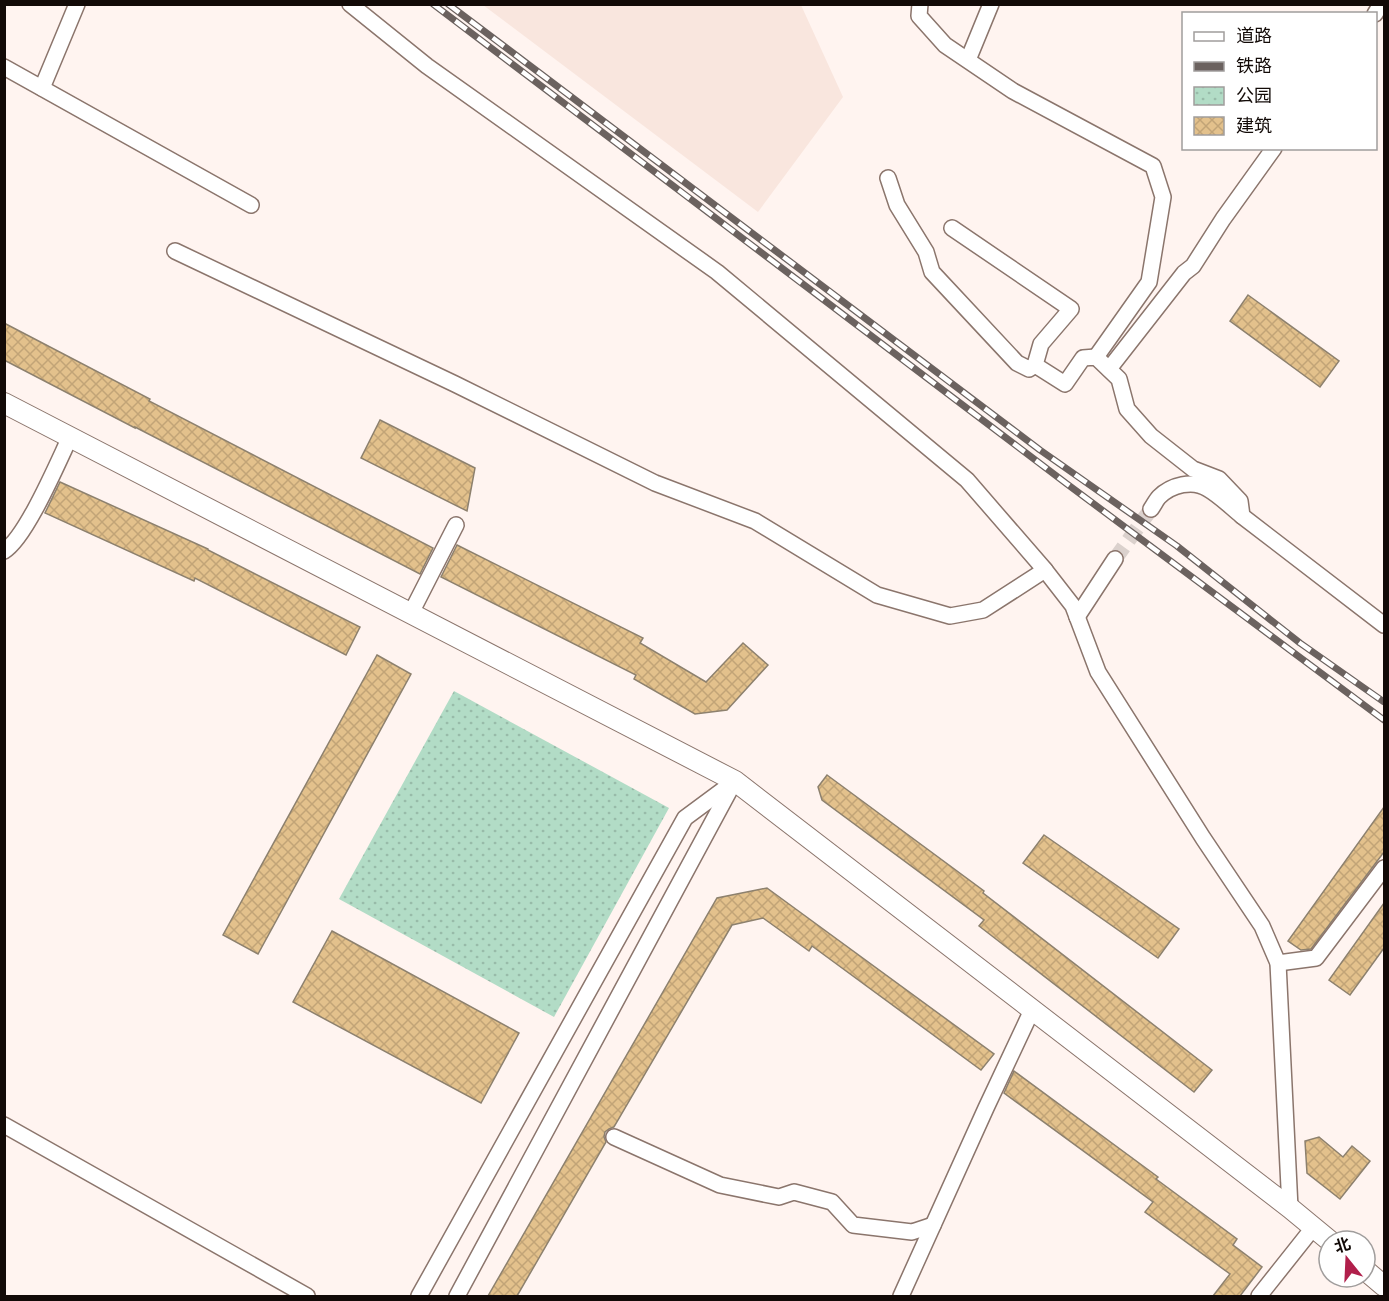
<svg xmlns="http://www.w3.org/2000/svg" width="1389" height="1301" font-family="Spectral,'Noto Sans SC',serif">
	<style>
		.built { fill: #f9e6de }
		.park { fill: url(#park-dots) }
		.building { fill: url(#building-cross-hatch); stroke: #8d816e; stroke-width: 1.5 }
		.lines { fill: none; stroke-linecap: round; stroke-linejoin: round }
		.minor-tunnel { stroke: #dbd1cd; stroke-width: 15; stroke-dasharray: 15 8; stroke-linecap: butt }
		.minor-casing { stroke: #8b756c; stroke-width: 18 }
		.major-casing { stroke: #8b756c; stroke-width: 22 }
		.minor { stroke: #fff; stroke-width: 15 }
		.major { stroke: #fff; stroke-width: 20 }
		.rail-casing { stroke: #6b625f; stroke-width: 7 }
		.rail { stroke: #fff; stroke-width: 4.5; stroke-dasharray: 14; stroke-linecap: butt }
	</style>
	<defs>
		<pattern id="park-dots" width="8" height="8" patternUnits="userSpaceOnUse" patternTransform="scale(1.5)"><rect width="8" height="8" fill="#b2dcc6"/><path d="M2 2h.1M6 6h.1" fill="none" stroke="#98bba9" stroke-width="1.8" stroke-linecap="round"/></pattern>
		<pattern id="building-cross-hatch" width="8" height="8" patternUnits="userSpaceOnUse" patternTransform="scale(1.5)"><rect width="8" height="8" fill="#e3c18c"/><path d="M0 0l8 8M0 8l8-8" fill="none" stroke="#c2a477"/></pattern>
	</defs>
	<rect width="100%" height="100%" fill="#fff4f0"/>
	<!-- built -->
	<polygon class="built" points="483,5 801,5 843,97 758,212"/>
	<!-- park -->
	<polygon class="park" points="454,691 669,808 554,1017 339,899"/>
	<!-- building -->
	<g class="building">
		<polygon points="1248,295 1339,361 1320,387 1230,321"/>
		<polygon points="4,323 150,399 149,401 433,548 420,574 135,427 135,428 4,360"/>
		<polygon points="380,420 475,468 467,511 361,458"/>
		<polygon points="60,482 208,549 208,550 360,627 346,655 195,578 194,581 45,513"/>
		<polygon points="457,545 643,638 640,643 706,682 743,643 768,665 727,710 695,714 634,679 636,675 441,577"/>
		<polygon points="377,655 411,674 258,954 223,935"/>
		<polygon points="827,775 984,891 983,893 1212,1070 1194,1092 979,926 984,920 822,800 818,787"/>
		<polygon points="1384,807 1384,852 1311,949 1301,950 1288,941"/>
		<polygon points="1044,835 1179,929 1158,958 1023,863"/>
		<polygon points="767,888 994,1054 981,1070 812,946 809,951 763,918 732,925 614,1127 609,1129 605,1132 604,1137 606,1142 517,1296 488,1296 717,898"/>
		<polygon points="1384,903 1384,948 1350,995 1329,980"/>
		<polygon points="332,931 519,1033 481,1103 293,1002"/>
		<polygon points="1014,1071 1158,1177 1156,1179 1237,1239 1233,1245 1262,1267 1240,1296 1213,1296 1230,1274 1145,1212 1153,1202 1004,1093"/>
		<polygon points="1319,1137 1343,1157 1352,1146 1370,1161 1340,1199 1307,1173 1305,1141"/>
	</g>
	<g class="lines">
		<!-- minor-tunnel -->
		<polyline class="minor-tunnel" points="1115,559 1151,509"/>
		<defs>
			<g id="minor">
				<polyline points="350,4 427,66 717,272 967,480 1045,570 1073,606 1098,672 1203,838 1262,926 1278,963 1290,1208"/>
				<polyline points="920,4 919,16 945,45 1013,91 1153,166 1163,197 1149,282 1096,357"/>
				<polyline points="1375,14 1381,4"/>
				<polyline points="968,60 991,4"/>
				<polyline points="4,67 251,205"/>
				<polyline points="42,88 77,4"/>
				<polyline points="888,178 897,205 926,252 932,272 1017,363 1029,369 1035,365"/>
				<polyline points="952,228 1071,309 1041,344 1035,365 1065,384 1083,358 1096,357 1119,379 1127,409 1151,436 1193,469 1219,479 1240,501 1242,516 1384,625"/>
				<polyline points="175,251 455,384 655,483 755,521 877,595 950,616 983,610 1045,570"/>
				<polyline points="1109,369 1184,273 1193,266 1223,219 1274,148"/>
				<path d="M1151,509c3,-4 5,-9 8,-12 12,-12 34,-18 49,-8 12,7 23,18 34,27"/>
				<path d="M4,551c22,-13 54,-89 66,-114"/>
				<polyline points="411,613 456,525"/>
				<polyline points="1077,617 1115,559"/>
				<polyline points="1278,963 1316,958 1384,868"/>
				<polyline points="4,1125 307,1296"/>
				<polyline points="614,1137 720,1185 779,1197 794,1192 832,1202 853,1225 912,1232 933,1225"/>
				<polyline points="419,1296 685,818 735,781"/>
				<polyline points="457,1296 733,784"/>
				<polyline points="901,1296 986,1108 1032,1010"/>
				<polyline points="1259,1296 1313,1228"/>
			</g>
			<g id="major">
				<polyline points="4,403 735,781 1290,1208 1330,1241"/>
				<polyline points="1365,1270 1384,1286"/>
			</g>
		</defs>
		<!-- minor casing -->
		<use href="#minor" class="minor-casing"/>
		<!-- major casing -->
		<use href="#major" class="major-casing"/>
		<!-- minor -->
		<use href="#minor" class="minor"/>
		<!-- major -->
		<use href="#major" class="major"/>
		<defs>
			<g id="rail">
				<polyline points="433,4 1067,484 1384,720"/>
				<polyline points="448,4 1040,450 1177,546 1300,643 1384,702"/>
			</g>
		</defs>
		<!-- rail casing -->
		<use href="#rail" class="rail-casing"/>
		<!-- rail -->
		<use href="#rail" class="rail"/>
	</g>
	<!-- border -->
	<rect width="1389" height="1301" fill="none" stroke="#120a07" stroke-width="12"/>
	<!-- legend -->
	<rect x="1182" y="12" width="195" height="138" fill="#ffffff" stroke="#a09d9c" stroke-width="1.5"/>
	<rect x="1194" y="32" width="30" height="9" fill="#ffffff" stroke="#a09d9c" stroke-width="1.5"/>
	<text x="1236" y="42" font-size="18" fill="#120a07">道路</text>
	<rect x="1194" y="62" width="30" height="9" fill="#6b625f" stroke="#a09d9c" stroke-width="1.5"/>
	<text x="1236" y="72" font-size="18" fill="#120a07">铁路</text>
	<rect x="1194" y="87" width="30" height="18" fill="url(#park-dots)" stroke="#a09d9c" stroke-width="1.5"/>
	<text x="1236" y="102" font-size="18" fill="#120a07">公园</text>
	<rect x="1194" y="117" width="30" height="18" fill="url(#building-cross-hatch)" stroke="#a09d9c" stroke-width="1.5"/>
	<text x="1236" y="132" font-size="18" fill="#120a07">建筑</text>
	<!-- north arrow -->
	<g transform="translate(1347 1259) rotate(342)"><circle r="28" fill="#ffffff" stroke="#a09d9c" stroke-width="1.5"/>
	<path d="M0-4.5L10 22L0 15L-10 22Z" fill="#b11f4b"/>
	<text y="-9" font-size="16" font-weight="bold" text-anchor="middle" fill="#120a07">北</text>
	</g>
</svg>
